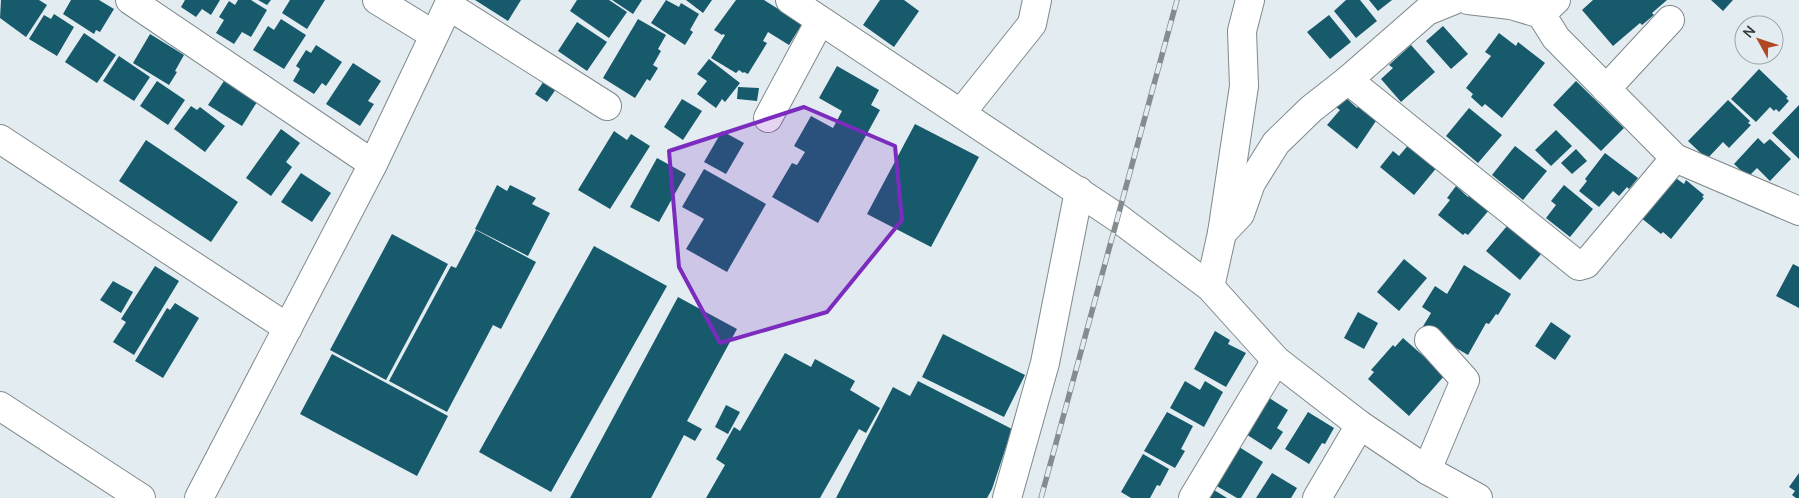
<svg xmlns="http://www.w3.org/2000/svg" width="1799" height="498" font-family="Manrope,sans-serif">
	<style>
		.building { fill: #165a6c }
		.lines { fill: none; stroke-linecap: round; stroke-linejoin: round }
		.minor-casing { stroke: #7f898c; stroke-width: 30 }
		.minor { stroke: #fff; stroke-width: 28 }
		.rail-casing { stroke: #858c8f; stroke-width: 5.5 }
		.rail { stroke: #e3edf1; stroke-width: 4; stroke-dasharray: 11; stroke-linecap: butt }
		.marked { fill: #7b2cbf; fill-opacity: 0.2; stroke: #7b2cbf; stroke-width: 4; stroke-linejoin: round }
	</style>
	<rect width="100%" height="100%" fill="#e3edf1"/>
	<!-- building -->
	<g class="building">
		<polygon points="1,0 39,0 47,5 26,37 0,18"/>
		<polygon points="71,0 99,0 114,9 100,32 96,30 94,34 63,14"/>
		<polygon points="185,0 220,0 211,15 202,9 196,17 181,7"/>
		<polygon points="238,0 251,0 267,10 251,37 242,32 234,44 216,33 224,20 219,17 229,1 235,5"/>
		<polygon points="258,0 271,0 267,5"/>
		<polygon points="290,0 325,0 307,29 282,13"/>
		<polygon points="475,0 521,0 508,21"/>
		<polygon points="577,0 609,0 627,12 609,38 570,11"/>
		<polygon points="612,0 642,0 633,14"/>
		<polygon points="666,0 679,7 681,3 699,14 690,30 693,32 685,45 651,23"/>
		<polygon points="686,0 712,0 703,13"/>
		<polygon points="736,0 764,0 802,24 789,45 768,32 763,41 767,43 748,74 744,72 743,73 739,70 736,73 711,58 725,35 723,34 722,35 714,30"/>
		<polygon points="880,0 904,0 919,11 894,47 863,25"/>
		<polygon points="1346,0 1360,0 1377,21 1356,38 1334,11"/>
		<polygon points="1369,0 1392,0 1378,11"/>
		<polygon points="1593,0 1667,0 1652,13 1654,15 1642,25 1640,23 1613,46 1582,10"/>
		<polygon points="1711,0 1733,0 1723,11"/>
		<polygon points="54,14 74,27 57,56 29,39 44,15 51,19"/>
		<polygon points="1329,15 1351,42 1330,59 1307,32"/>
		<polygon points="281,19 306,35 284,69 253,50 268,26 274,30"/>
		<polygon points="638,19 666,35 658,49 661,51 653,65 658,68 650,81 647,79 635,98 603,78"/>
		<polygon points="577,22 607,42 587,71 558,51"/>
		<polygon points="1443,26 1468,54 1451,69 1426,41"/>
		<polygon points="84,33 116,55 97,83 65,62"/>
		<polygon points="1499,33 1516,46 1518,42 1545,63 1502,118 1485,104 1482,107 1471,97 1473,94 1466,88 1491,56 1485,52"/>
		<polygon points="150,34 184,55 175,71 177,72 169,85 133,63"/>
		<polygon points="316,45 342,62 326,86 322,83 314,94 293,81 300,69 296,66 306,50 311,53"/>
		<polygon points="1411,45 1435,72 1401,102 1381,79 1393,68 1389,65"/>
		<polygon points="119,56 150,77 134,101 103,81"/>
		<polygon points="709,59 740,83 725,102 722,99 716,108 697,94 707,81 697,74"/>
		<polygon points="353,63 381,81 368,101 374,104 360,126 326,104"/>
		<polygon points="837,66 879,90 871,105 880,110 818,223 772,197 792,163 797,165 805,152 794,146 811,116 833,128 842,111 819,98"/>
		<polygon points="1759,69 1788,97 1786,98 1789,101 1779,112 1776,109 1774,111 1770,107 1756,122 1731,99"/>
		<polygon points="157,81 185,100 168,125 140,106"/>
		<polygon points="224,81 257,102 242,126 208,105"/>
		<polygon points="544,81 556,89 547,102 535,94"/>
		<polygon points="1576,81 1624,128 1601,151 1553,105"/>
		<polygon points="738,87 759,88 757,101 737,99"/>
		<polygon points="1345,97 1357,108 1360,104 1378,118 1357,149 1327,125 1340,110 1336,107"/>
		<polygon points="682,99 702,111 683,140 664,127"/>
		<polygon points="1728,100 1750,121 1748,123 1751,125 1729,148 1723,142 1707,159 1688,141"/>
		<polygon points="1799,105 1799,159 1772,133"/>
		<polygon points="191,106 197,110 200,107 225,126 205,152 174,129"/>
		<polygon points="1469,108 1502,135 1478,163 1446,136"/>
		<polygon points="915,124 979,157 931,247 867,214"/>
		<polygon points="281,129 300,143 286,162 292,167 271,196 246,178"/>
		<polygon points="1556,130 1572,146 1551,166 1535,150"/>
		<polygon points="614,131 627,140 631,134 650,146 610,209 578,190"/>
		<polygon points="722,131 744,143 726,174 704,162"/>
		<polygon points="1758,138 1764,144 1770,139 1791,159 1770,181 1757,168 1748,177 1734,164"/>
		<polygon points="146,140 238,202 211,242 119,181"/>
		<polygon points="1410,143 1438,166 1414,195 1380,167 1393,151 1399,156"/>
		<polygon points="1515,146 1547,171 1523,200 1492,175"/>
		<polygon points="1576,149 1587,161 1572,174 1561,163"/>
		<polygon points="1605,153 1638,178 1629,189 1627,187 1619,196 1613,191 1599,207 1579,191 1587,181 1585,179"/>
		<polygon points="657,158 686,174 659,222 630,207"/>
		<polygon points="704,169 766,204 727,272 686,249 704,219 682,207"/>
		<polygon points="301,173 331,193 312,222 281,202"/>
		<polygon points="1673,176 1684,184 1686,180 1704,195 1702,197 1704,198 1671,239 1663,232 1661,234 1640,217"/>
		<polygon points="497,185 507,191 510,185 536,198 532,204 550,213 528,256 475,229"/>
		<polygon points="1564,185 1593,209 1570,237 1546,218 1556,205 1551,201"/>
		<polygon points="1456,186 1468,197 1471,193 1490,209 1468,235 1465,233 1463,235 1438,215 1450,200 1447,198"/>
		<polygon points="1507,226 1541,254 1520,280 1486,251"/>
		<polygon points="476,230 536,262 501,329 493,325 447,412 389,381 451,266 456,268"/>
		<polygon points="392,234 448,264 386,380 330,350"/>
		<polygon points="594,246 667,286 551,492 479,452"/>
		<polygon points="1404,259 1427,278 1399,311 1377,292"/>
		<polygon points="1793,264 1799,267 1799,308 1776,296"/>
		<polygon points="1464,265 1511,294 1498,315 1496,314 1489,324 1486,323 1468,355 1422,328 1431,313 1422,307 1435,286 1447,294"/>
		<polygon points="155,266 179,281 134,355 113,342 126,322 121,319"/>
		<polygon points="113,281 133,292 121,313 100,300"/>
		<polygon points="678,297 737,329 687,421 702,429 695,441 684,435 651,498 570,498"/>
		<polygon points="175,303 199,318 163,378 135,361 167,308 170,310"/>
		<polygon points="1358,312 1378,323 1364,349 1344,338"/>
		<polygon points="1551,322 1571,336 1555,360 1535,346"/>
		<polygon points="1215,331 1230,340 1228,344 1246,353 1226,387 1194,369"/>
		<polygon points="943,334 1025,375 1004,417 922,377"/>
		<polygon points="1403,338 1445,375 1409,416 1368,379 1374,372 1371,370 1393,345 1395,347"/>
		<polygon points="785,353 811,367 815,359 855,381 850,390 880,408 866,433 859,429 820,498 706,498 725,465 716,459 734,427 740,431"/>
		<polygon points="332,354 448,416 417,476 300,414"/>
		<polygon points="918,381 1012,429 992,489 987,498 836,498 893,387 910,396"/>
		<polygon points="1185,381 1200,390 1205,381 1223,392 1204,427 1170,408"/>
		<polygon points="1263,394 1288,410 1277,428 1283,432 1271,450 1241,431"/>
		<polygon points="726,405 740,412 728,434 715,427"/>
		<polygon points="1167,412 1193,426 1181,449 1185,451 1175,468 1144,451"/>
		<polygon points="1308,412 1334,428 1325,444 1322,443 1309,464 1285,449"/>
		<polygon points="1236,445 1263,462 1241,498 1237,498 1215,485"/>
		<polygon points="1143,454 1169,469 1160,486 1157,485 1150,498 1131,498 1121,492"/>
		<polygon points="1272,473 1297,488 1291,498 1256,498"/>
		<polygon points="1799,473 1799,498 1796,498 1792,495 1795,491 1789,487"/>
		<polygon points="1214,490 1227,498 1209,498"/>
	</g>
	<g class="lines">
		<defs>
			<g id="minor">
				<polyline points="130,0 373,164"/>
				<polyline points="377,0 434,35"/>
				<polyline points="790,0 1118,218 1210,287 1276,360 1360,425 1427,470 1478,498"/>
				<polyline points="1468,0 1511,5 1541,14 1556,0"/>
				<polyline points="449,6 607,106"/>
				<polyline points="1541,14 1556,38 1675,158 1799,211"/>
				<polyline points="1348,80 1579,266 1586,264 1675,158"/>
				<polyline points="1606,89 1670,20"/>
				<polyline points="961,113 1032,24 1037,0"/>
				<polyline points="768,118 820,21"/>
				<polyline points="0,139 288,328"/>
				<polyline points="1222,233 1240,214 1251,183 1276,143 1311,109 1348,80 1427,11 1454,0"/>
				<polyline points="1210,287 1222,233 1244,86 1242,31 1250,0"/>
				<polyline points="0,406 141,498"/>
				<polyline points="1427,470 1465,380 1429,340"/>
				<polyline points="199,498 373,164 451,0"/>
				<polyline points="1007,498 1045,363 1079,191"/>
				<polyline points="1193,498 1276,360"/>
				<polyline points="1317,498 1360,425"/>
			</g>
		</defs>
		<!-- minor casing -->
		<use href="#minor" class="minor-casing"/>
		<!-- minor -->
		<use href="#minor" class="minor"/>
		<defs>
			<polyline id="rail" points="1041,498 1177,0"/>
		</defs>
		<!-- rail casing -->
		<use href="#rail" class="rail-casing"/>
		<!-- rail -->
		<use href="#rail" class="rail"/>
	</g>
	<!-- marked area -->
	<path class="marked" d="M804,107l91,39 7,74 -75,92 -107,31 -41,-76 -10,-116z"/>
	<!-- north arrow -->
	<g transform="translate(1759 40) rotate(310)"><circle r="24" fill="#e3edf1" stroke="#9ea6a9"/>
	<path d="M0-4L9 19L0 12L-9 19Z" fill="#b04923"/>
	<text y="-8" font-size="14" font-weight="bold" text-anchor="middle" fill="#373b3d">N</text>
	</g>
</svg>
